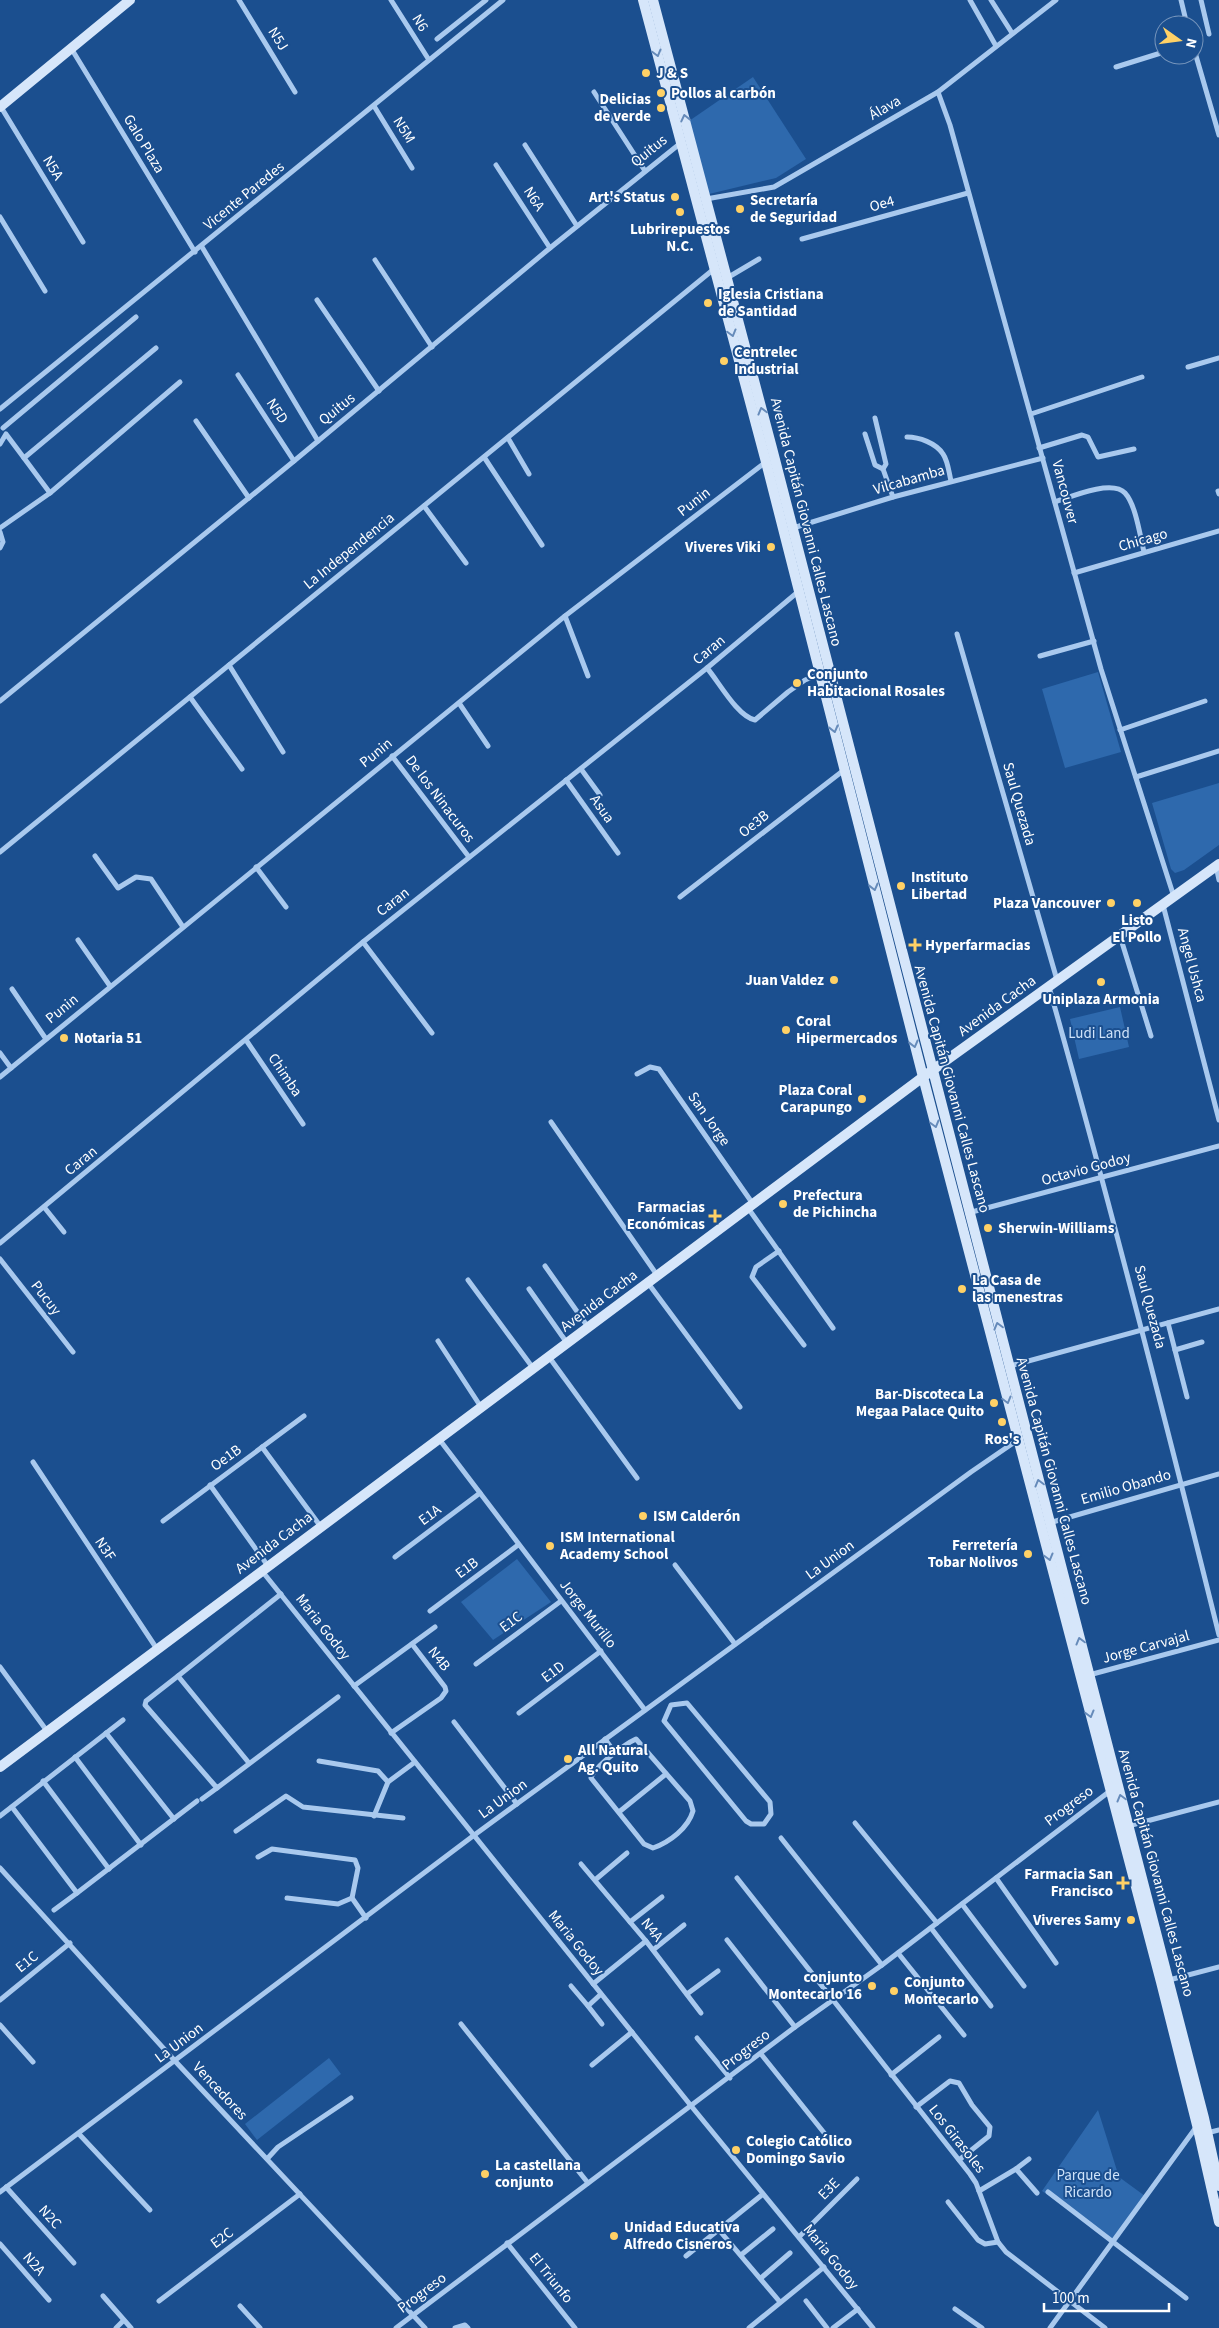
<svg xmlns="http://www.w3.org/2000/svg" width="1219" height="2328" font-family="'Source Sans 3',sans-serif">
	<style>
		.green { fill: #2e69ad }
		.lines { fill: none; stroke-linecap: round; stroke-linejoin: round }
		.street { stroke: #a9c9ee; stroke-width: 5 }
		.secondary { stroke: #d6e6fa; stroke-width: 10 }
		.oneway { stroke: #668bba }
		.poi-dot { fill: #ffd166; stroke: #1b4f8f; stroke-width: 2 }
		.labels { text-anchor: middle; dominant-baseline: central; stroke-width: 4; stroke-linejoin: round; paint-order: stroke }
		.street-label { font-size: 15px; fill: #fff; stroke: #1b4f8f }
		.poi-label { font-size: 15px; font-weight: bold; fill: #fff; stroke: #1b4f8f; text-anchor: start }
		.park-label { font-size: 15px; fill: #cfe3fa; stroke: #1b4f8f }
	</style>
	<rect width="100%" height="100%" fill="#1b4f8f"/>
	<!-- green -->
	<g class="green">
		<polygon points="753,77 806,159 776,178 709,194 689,121"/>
		<polygon points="1098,672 1121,752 1065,768 1042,689"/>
		<polygon points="1219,783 1219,845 1184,870 1175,873 1171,869 1169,862 1152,803"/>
		<polygon points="1120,1007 1129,1047 1079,1059 1070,1019"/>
		<polygon points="517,1559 551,1602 493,1640 461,1602"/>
		<polygon points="329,2058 341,2074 257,2140 245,2124"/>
		<polygon points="1098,2110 1119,2177 1145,2196 1112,2240 1042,2191"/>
	</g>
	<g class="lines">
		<!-- street -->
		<g class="street">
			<polyline points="239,0 295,92"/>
			<polyline points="391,0 429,60"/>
			<polyline points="970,0 996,46"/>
			<polyline points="991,0 1012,33"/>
			<polyline points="1181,0 1187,25"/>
			<polyline points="1201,0 1209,34"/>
			<polyline points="437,39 486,0"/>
			<polyline points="71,48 195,252"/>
			<polyline points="1194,49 1219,135"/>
			<polyline points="1116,67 1164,52"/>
			<polyline points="594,92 645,171"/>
			<polyline points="938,92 950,125 1101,669 1174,897"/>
			<polyline points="374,106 412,168"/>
			<polyline points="1,107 83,242"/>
			<polyline points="525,145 577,226"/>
			<polyline points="496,165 550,248"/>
			<polyline points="706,199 774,187 938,92 1056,0"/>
			<polyline points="0,217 45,291"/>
			<polyline points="802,239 968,193"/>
			<polyline points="202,247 318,441"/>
			<polyline points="375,260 432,347"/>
			<polyline points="727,278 759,259"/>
			<polyline points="317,300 379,391"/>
			<polyline points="1188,367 1219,358"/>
			<polyline points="238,375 294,461"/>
			<polyline points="0,409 503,0"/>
			<polyline points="1031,414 1142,377"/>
			<polyline points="875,418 886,464 883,469 893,497"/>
			<polyline points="196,421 249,498"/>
			<polyline points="3,428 136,317"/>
			<polyline points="865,434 875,465 883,469"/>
			<path d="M907,437c12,0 29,6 36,17 5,7 6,19 8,27"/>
			<polyline points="508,438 529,474"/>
			<polyline points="0,444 6,434 24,458"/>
			<polyline points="1039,448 1082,435 1088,437 1098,457 1134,449"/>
			<polyline points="484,457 542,545"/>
			<polyline points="1218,491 1219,494"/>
			<polyline points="50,493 180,382"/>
			<path d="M1055,502c15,-5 57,-23 70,-9 11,12 15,43 19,59"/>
			<polyline points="424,506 466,563"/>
			<polyline points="0,528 50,493 24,458 156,348"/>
			<polyline points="793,528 893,497 1043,458"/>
			<polyline points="0,532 3,542 0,548"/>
			<polyline points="1074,573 1219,531"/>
			<polyline points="565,616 588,676"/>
			<polyline points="957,634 1057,980"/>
			<polyline points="1040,656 1094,641"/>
			<polyline points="229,665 283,752"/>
			<path d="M707,668c12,14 30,48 48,52l33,-28 17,-12 15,-6"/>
			<polyline points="190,697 242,769"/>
			<polyline points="0,701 294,461 550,248 682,142"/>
			<polyline points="459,703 488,746"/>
			<polyline points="1120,730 1205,701"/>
			<polyline points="392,756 469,857"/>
			<polyline points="581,769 600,795"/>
			<polyline points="1136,777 1219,751"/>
			<polyline points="566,780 618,853"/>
			<polyline points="0,852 714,269"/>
			<polyline points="95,856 118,888 136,877 151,879 183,927"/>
			<polyline points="1216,866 1219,880"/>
			<polyline points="256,867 286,907"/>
			<polyline points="680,897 844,770"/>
			<polyline points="1163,905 1219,1120"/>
			<polyline points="1120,936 1151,1036"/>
			<polyline points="78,940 110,986"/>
			<polyline points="363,942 432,1033"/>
			<path d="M1049,987c61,215 116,431 170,648"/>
			<polyline points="12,989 46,1039"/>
			<polyline points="246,1040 303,1124"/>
			<polyline points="0,1053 11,1068"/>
			<polyline points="637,1074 650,1067 659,1069 753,1204"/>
			<polyline points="0,1077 565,616 767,461"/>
			<polyline points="551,1122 657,1275"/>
			<polyline points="44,1207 64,1232"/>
			<polyline points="748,1208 833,1328"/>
			<polyline points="968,1213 1219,1146"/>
			<polyline points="0,1243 363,942 707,668 799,591"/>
			<polyline points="779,1251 756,1267 752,1277 804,1345"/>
			<polyline points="0,1259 73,1352"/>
			<polyline points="545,1266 588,1327"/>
			<polyline points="468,1280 533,1368"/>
			<polyline points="648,1283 740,1407"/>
			<polyline points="529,1289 567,1343"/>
			<polyline points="1168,1323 1187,1397"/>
			<polyline points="438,1341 481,1407"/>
			<polyline points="1175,1350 1202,1342"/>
			<polyline points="549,1357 637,1478"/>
			<polyline points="1010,1366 1219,1309"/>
			<polyline points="439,1439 645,1710"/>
			<polyline points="262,1447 321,1527"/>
			<polyline points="33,1462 157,1649"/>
			<polyline points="210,1485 268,1566"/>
			<polyline points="163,1521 304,1416"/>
			<polyline points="1049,1523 1219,1474"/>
			<polyline points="395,1557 480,1493"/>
			<polyline points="675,1565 735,1644"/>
			<polyline points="262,1571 692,2107 873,2328"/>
			<polyline points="430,1611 518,1545"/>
			<polyline points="476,1664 561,1601"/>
			<polyline points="0,1667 47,1731"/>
			<polyline points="1089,1675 1219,1640"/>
			<polyline points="178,1676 146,1701 145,1705 217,1788 338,1697"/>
			<polyline points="354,1686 435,1627"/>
			<polygon points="687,1703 770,1802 771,1814 764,1824 751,1824 746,1821 664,1721 671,1705"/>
			<polyline points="519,1713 601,1651"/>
			<polyline points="454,1722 517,1804"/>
			<polyline points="106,1733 174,1819"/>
			<polyline points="391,1733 441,1698 446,1691 445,1687 412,1644"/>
			<polyline points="605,1739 615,1753"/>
			<path d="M636,1739l54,62 3,10c-5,17 -23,31 -40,37l-9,-4 -53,-66c3,-11 34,-34 45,-39z"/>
			<polyline points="75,1757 141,1845"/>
			<polyline points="319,1761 378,1771 388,1782"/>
			<polyline points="249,1763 178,1676 281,1594"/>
			<polyline points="43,1781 109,1869"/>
			<polyline points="202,1799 217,1788"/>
			<polyline points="12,1807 77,1893 197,1801"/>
			<polyline points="619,1812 666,1774"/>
			<polyline points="0,1816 123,1720"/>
			<polyline points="374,1816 388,1782 415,1762"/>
			<polyline points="855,1823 937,1923"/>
			<polyline points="1128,1826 1219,1802"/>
			<polyline points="236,1831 286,1796 303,1807 403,1818"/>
			<polyline points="781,1838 882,1965"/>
			<polyline points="258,1857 272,1849 355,1860 358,1868 352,1898 366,1918"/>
			<polyline points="581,1864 646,1941 701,2013"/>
			<polyline points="0,1868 175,2061 425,2328"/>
			<polyline points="737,1878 970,2174 976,2183 998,2242 1006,2252 1105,2328"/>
			<polyline points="996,1878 1056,1963"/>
			<polyline points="595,1880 627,1853"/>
			<polyline points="287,1898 338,1904 352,1898"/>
			<polyline points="962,1904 1024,1986"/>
			<polyline points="54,1910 77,1893"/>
			<polyline points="630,1922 662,1897"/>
			<polyline points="931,1928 991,2006"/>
			<polyline points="727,1940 795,2027"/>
			<polyline points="653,1950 684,1925"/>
			<polyline points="898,1953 964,2035"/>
			<polyline points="1169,1980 1219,1967"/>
			<polyline points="593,1984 646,1941"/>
			<polyline points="571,1986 588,2006 601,1994"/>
			<polyline points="687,1994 718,1971"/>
			<polyline points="0,2000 70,1943"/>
			<polyline points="588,2006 602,2024"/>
			<polyline points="461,2024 588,2183"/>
			<polyline points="0,2025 33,2062"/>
			<polyline points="697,2038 730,2078"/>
			<polyline points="761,2054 825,2134"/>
			<polyline points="592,2065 632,2032"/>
			<polyline points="891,2075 939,2037"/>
			<polyline points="916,2107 950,2081 959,2083 972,2105 990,2127 989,2136 959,2160"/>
			<polyline points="1207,2133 1219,2130"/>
			<polyline points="79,2134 150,2210"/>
			<polyline points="267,2159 278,2147 351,2098"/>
			<polyline points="1016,2169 1037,2193"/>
			<polyline points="6,2187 74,2263"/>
			<polyline points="979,2191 1016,2169 1029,2159"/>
			<polyline points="0,2192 473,1836 971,1472 1019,1439"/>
			<polyline points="1048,2192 1186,2298"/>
			<polyline points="948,2202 978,2240 985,2244 998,2242"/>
			<polyline points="719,2230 780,2302"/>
			<polyline points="799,2237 857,2179"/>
			<polyline points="507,2243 575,2328"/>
			<polyline points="0,2244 49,2300"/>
			<polyline points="741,2255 773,2229"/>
			<polyline points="686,2256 763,2194"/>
			<polyline points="761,2278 790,2253"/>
			<polyline points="103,2296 131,2328"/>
			<polyline points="159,2301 300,2194"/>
			<polyline points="806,2301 827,2328"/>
			<polyline points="240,2306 260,2328"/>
			<polyline points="955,2309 982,2328"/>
			<polyline points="116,2328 123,2321"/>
			<polyline points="396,2328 795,2027 882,1965 1110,1791"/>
			<polyline points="455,2328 465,2325 468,2328"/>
			<polyline points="749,2328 824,2267"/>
			<polyline points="833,2328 858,2309"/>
			<polyline points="1050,2328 1197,2126"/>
		</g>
		<!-- secondary -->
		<g class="secondary">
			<polyline points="643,0 766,462 923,1077 1161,1982 1197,2125 1219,2222"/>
			<polyline points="653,0 772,448 1204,2118 1219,2186"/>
			<polyline points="0,107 130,0"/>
			<polyline points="0,1767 923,1077 1219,864"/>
		</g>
	</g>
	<!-- one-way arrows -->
	<defs><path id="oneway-chevron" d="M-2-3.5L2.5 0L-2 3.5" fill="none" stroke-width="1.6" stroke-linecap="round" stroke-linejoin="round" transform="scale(1.25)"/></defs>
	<g class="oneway">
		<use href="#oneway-chevron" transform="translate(657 53) rotate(75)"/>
		<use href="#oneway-chevron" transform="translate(685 118) rotate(-103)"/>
		<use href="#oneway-chevron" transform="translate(732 333) rotate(75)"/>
		<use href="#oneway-chevron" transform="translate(762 411) rotate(-105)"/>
		<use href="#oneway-chevron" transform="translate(834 729) rotate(76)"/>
		<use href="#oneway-chevron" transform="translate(874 887) rotate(76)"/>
		<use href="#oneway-chevron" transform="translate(914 1044) rotate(76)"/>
		<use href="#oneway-chevron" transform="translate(935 1124) rotate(75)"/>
		<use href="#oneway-chevron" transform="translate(998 1326) rotate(-105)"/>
		<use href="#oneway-chevron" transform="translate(1007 1400) rotate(75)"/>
		<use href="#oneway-chevron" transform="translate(1039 1483) rotate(-105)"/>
		<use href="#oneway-chevron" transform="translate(1049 1557) rotate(75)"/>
		<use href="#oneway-chevron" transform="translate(1080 1641) rotate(-105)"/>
		<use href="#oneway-chevron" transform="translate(1090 1714) rotate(75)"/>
		<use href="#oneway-chevron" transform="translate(1121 1798) rotate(-105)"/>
	</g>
	<!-- markers -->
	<g class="poi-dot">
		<circle cx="646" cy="73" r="5"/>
		<circle cx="661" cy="93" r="5"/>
		<circle cx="661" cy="108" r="5"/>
		<circle cx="675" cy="197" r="5"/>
		<circle cx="740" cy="209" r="5"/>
		<circle cx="680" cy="212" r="5"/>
		<circle cx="708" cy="303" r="5"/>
		<circle cx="724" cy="361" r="5"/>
		<circle cx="771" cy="547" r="5"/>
		<circle cx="797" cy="683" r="5"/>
		<circle cx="901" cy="886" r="5"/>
		<circle cx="1111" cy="903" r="5"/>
		<circle cx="1137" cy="903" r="5"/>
		<path d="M912.5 937.5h5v5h5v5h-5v5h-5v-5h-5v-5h5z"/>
		<circle cx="834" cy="980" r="5"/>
		<circle cx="1101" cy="982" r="5"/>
		<circle cx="786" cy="1030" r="5"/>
		<circle cx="64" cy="1038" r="5"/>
		<circle cx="862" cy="1099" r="5"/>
		<circle cx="783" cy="1204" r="5"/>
		<path d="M712.5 1208.5h5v5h5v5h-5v5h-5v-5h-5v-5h5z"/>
		<circle cx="988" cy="1228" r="5"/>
		<circle cx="962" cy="1289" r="5"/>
		<circle cx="994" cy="1403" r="5"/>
		<circle cx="1002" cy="1422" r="5"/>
		<circle cx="643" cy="1516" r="5"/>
		<circle cx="550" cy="1546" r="5"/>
		<circle cx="1028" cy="1554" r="5"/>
		<circle cx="568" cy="1759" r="5"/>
		<path d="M1120.5 1875.5h5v5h5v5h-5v5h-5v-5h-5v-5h5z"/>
		<circle cx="1131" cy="1920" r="5"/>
		<circle cx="872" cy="1986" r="5"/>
		<circle cx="894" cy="1991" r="5"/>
		<circle cx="736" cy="2150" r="5"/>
		<circle cx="485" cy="2174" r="5"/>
		<circle cx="614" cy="2236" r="5"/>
	</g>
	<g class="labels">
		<!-- street labels -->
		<g class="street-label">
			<text transform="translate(420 23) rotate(58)">N6</text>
			<text transform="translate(278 39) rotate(58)">N5J</text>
			<text transform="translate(885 108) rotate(-30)">Álava</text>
			<text transform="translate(404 130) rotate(58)">N5M</text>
			<text transform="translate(144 144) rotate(59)">Galo Plaza</text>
			<text transform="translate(649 151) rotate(-39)">Quitus</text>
			<text transform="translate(53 168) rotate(59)">N5A</text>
			<text transform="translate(244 196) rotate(-39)">Vicente Paredes</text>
			<text transform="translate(534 199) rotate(57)">N6A</text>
			<text transform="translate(882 204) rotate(-16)">Oe4</text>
			<text transform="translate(337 409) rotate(-39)">Quitus</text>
			<text transform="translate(277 411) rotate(57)">N5D</text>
			<text transform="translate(909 480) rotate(-16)">Vilcabamba</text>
			<text transform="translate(1065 492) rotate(75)">Vancouver</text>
			<text transform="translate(694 502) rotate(-38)">Punin</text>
			<text transform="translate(806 522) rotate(76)">Avenida Capitán Giovanni Calles Lascano</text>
			<text transform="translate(1143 540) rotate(-16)">Chicago</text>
			<text transform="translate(349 551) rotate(-39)">La Independencia</text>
			<text transform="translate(709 650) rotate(-40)">Caran</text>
			<text transform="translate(376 753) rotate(-39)">Punin</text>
			<text transform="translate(440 799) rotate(53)">De los Ninacuros</text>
			<text transform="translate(1019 804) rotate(74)">Saul Quezada</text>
			<text transform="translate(602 809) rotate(55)">Asua</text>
			<text transform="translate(754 824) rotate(-38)">Oe3B</text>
			<text transform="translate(393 902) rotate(-38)">Caran</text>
			<text transform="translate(1192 965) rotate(75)">Angel Ushca</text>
			<text transform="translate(997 1006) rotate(-36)">Avenida Cacha</text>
			<text transform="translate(62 1009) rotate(-39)">Punin</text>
			<text transform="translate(285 1075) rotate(56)">Chimba</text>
			<text transform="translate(952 1089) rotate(75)">Avenida Capitán Giovanni Calles Lascano</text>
			<text transform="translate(709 1119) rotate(55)">San Jorge</text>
			<text transform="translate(81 1161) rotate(-39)">Caran</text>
			<text transform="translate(1086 1169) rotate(-15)">Octavio Godoy</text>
			<text transform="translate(46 1298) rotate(52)">Pucuy</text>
			<text transform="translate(599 1301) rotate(-37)">Avenida Cacha</text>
			<text transform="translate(1150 1307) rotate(75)">Saul Quezada</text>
			<text transform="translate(226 1458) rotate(-36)">Oe1B</text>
			<text transform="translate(1054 1481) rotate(75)">Avenida Capitán Giovanni Calles Lascano</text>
			<text transform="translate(1126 1487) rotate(-16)">Emilio Obando</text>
			<text transform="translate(430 1515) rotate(-37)">E1A</text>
			<text transform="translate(274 1543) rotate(-37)">Avenida Cacha</text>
			<text transform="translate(105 1549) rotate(57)">N3F</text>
			<text transform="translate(830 1560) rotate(-36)">La Union</text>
			<text transform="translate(467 1568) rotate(-37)">E1B</text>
			<text transform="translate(588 1614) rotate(52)">Jorge Murillo</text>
			<text transform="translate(511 1622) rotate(-37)">E1C</text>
			<text transform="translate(323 1627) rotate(52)">Maria Godoy</text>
			<text transform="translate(1146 1647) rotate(-15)">Jorge Carvajal</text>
			<text transform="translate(439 1659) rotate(52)">N4B</text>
			<text transform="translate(553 1672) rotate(-37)">E1D</text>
			<text transform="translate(503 1799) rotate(-36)">La Union</text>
			<text transform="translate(1069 1806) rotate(-37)">Progreso</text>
			<text transform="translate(1156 1873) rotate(75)">Avenida Capitán Giovanni Calles Lascano</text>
			<text transform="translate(652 1930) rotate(51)">N4A</text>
			<text transform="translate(576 1943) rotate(51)">Maria Godoy</text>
			<text transform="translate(27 1962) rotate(-39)">E1C</text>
			<text transform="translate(179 2043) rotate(-37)">La Union</text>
			<text transform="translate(746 2050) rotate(-38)">Progreso</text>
			<text transform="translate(220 2091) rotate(47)">Vencedores</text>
			<text transform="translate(957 2139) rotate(52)">Los Girasoles</text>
			<text transform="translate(829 2189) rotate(-45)">E3E</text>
			<text transform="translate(50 2217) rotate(48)">N2C</text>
			<text transform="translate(222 2238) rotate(-37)">E2C</text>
			<text transform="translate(831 2257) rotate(51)">Maria Godoy</text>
			<text transform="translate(34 2264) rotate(49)">N2A</text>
			<text transform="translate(551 2278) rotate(51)">El Triunfo</text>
			<text transform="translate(422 2293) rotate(-37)">Progreso</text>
		</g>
		<!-- poi labels -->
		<g class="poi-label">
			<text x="656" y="73">J &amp; S</text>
			<text x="671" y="93">Pollos al carbón</text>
			<text x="651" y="99" text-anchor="end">Delicias<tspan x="651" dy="17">de verde</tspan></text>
			<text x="665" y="197" text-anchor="end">Art's Status</text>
			<text x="750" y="200">Secretaría<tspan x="750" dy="17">de Seguridad</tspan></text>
			<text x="680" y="229" text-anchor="middle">Lubrirepuestos<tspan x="680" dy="17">N.C.</tspan></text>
			<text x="718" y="294">Iglesia Cristiana<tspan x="718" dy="17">de Santidad</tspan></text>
			<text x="734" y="352">Centrelec<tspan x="734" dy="17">Industrial</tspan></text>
			<text x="761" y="547" text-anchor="end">Viveres Viki</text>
			<text x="807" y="674">Conjunto<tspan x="807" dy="17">Habitacional Rosales</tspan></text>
			<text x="911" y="877">Instituto<tspan x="911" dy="17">Libertad</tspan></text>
			<text x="1101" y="903" text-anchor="end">Plaza Vancouver</text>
			<text x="1137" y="920" text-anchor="middle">Listo<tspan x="1137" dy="17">El Pollo</tspan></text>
			<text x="925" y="945">Hyperfarmacias</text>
			<text x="824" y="980" text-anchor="end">Juan Valdez</text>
			<text x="1101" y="999" text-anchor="middle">Uniplaza Armonia</text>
			<text x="796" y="1021">Coral<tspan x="796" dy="17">Hipermercados</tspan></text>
			<text x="74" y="1038">Notaria 51</text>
			<text x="852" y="1090" text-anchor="end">Plaza Coral<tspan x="852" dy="17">Carapungo</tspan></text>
			<text x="793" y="1195">Prefectura<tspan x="793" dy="17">de Pichincha</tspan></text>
			<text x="705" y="1207" text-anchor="end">Farmacias<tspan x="705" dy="17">Económicas</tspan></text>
			<text x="998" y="1228">Sherwin-Williams</text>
			<text x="972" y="1280">La Casa de<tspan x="972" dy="17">las menestras</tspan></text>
			<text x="984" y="1394" text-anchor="end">Bar-Discoteca La<tspan x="984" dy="17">Megaa Palace Quito</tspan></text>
			<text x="1002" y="1439" text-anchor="middle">Ros's</text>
			<text x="653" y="1516">ISM Calderón</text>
			<text x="560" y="1537">ISM International<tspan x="560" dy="17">Academy School</tspan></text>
			<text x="1018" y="1545" text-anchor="end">Ferretería<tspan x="1018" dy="17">Tobar Nolivos</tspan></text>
			<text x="578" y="1750">All Natural<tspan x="578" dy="17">Ag. Quito</tspan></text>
			<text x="1113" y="1874" text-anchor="end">Farmacia San<tspan x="1113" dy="17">Francisco</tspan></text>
			<text x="1121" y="1920" text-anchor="end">Viveres Samy</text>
			<text x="862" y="1977" text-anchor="end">conjunto<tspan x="862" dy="17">Montecarlo 16</tspan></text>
			<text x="904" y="1982">Conjunto<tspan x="904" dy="17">Montecarlo</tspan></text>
			<text x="746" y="2141">Colegio Católico<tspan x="746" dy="17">Domingo Savio</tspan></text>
			<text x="495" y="2165">La castellana<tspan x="495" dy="17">conjunto</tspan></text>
			<text x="624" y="2227">Unidad Educativa<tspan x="624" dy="17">Alfredo Cisneros</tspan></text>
		</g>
		<!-- park labels -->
		<g class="park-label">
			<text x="1099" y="1033">Ludi Land</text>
			<text x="1088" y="2175">Parque de<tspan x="1088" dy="17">Ricardo</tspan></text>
		</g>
	</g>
	<!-- north arrow -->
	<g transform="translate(1179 40) rotate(104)"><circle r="24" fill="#1b4f8f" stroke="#7695bc"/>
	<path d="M0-4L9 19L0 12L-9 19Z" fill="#ffd166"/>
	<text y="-8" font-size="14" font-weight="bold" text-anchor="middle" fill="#ffffff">N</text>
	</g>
	<!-- scale -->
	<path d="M1044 2303v8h125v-8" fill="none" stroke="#ffffff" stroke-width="2.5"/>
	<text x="1052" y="2303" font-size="15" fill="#ffffff" stroke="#1b4f8f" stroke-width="4" paint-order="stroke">100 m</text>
</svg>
